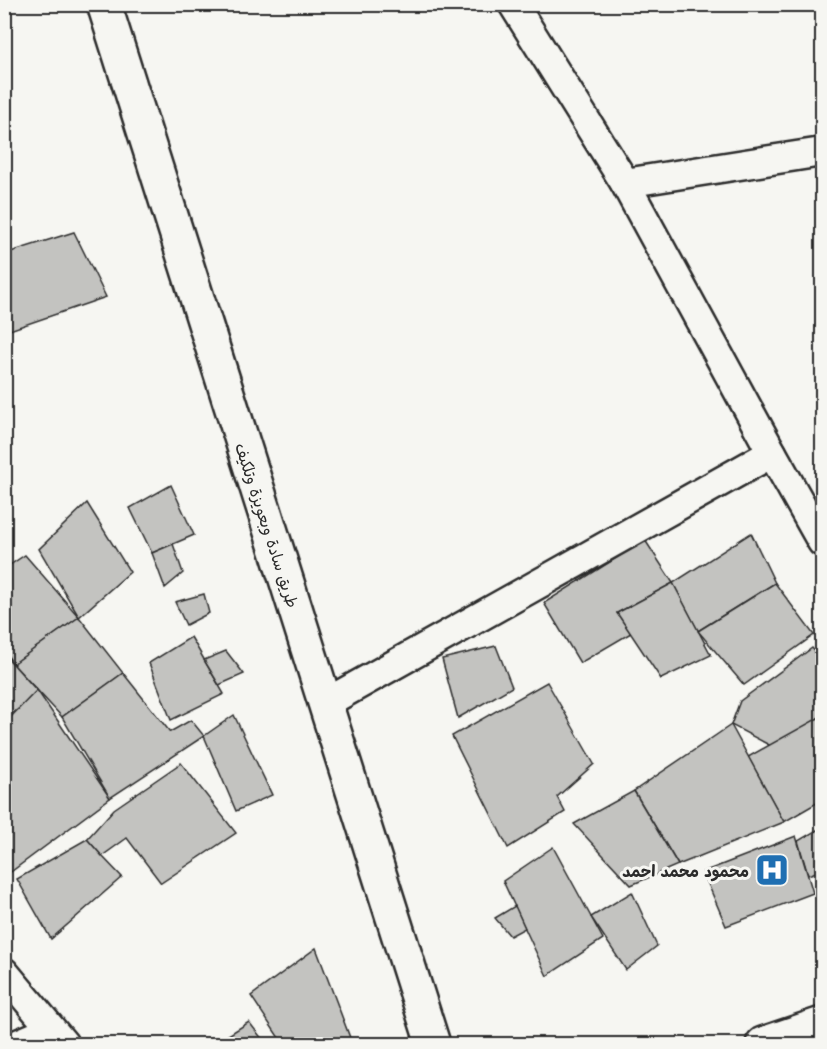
<svg xmlns="http://www.w3.org/2000/svg" width="827" height="1049" font-family="'Playpen Sans','Playpen Sans Arabic',sans-serif">
	<style>
		.building { fill: #c3c3c0; stroke: #2b2b2b; stroke-width: 1.5 }
		.lines { fill: none; stroke-linecap: round; stroke-linejoin: round }
		.minor-casing { stroke: #2b2b2b; stroke-width: 33 }
		.tertiary-casing { stroke: #2b2b2b; stroke-width: 38 }
		.secondary-casing { stroke: #2b2b2b; stroke-width: 38 }
		.minor { stroke: #f6f6f2; stroke-width: 28 }
		.tertiary { stroke: #f6f6f2; stroke-width: 33 }
		.secondary { stroke: #f6f6f2; stroke-width: 33 }
		.labels { text-anchor: middle; dominant-baseline: central; stroke-width: 6; stroke-linejoin: round; paint-order: stroke }
		.street-label { font-size: 16px; fill: #2b2b2b; stroke: #f6f6f2 }
		.poi-label { font-size: 16px; font-weight: bold; fill: #2b2b2b; stroke: #f6f6f2; text-anchor: end }
	</style>
	<rect width="100%" height="100%" fill="#f6f6f2"/>
	<filter id="ink" filterUnits="userSpaceOnUse"><feTurbulence type="fractalNoise" baseFrequency=".0167" numOctaves="2"/><feDisplacementMap in="SourceGraphic" scale="12" xChannelSelector="R" yChannelSelector="G"/><feConvolveMatrix kernelMatrix="1 2 1 2 8 2 1 2 1" color-interpolation-filters="sRGB"/></filter>
	<g filter="url(#ink)">
		<!-- building -->
		<g class="building">
			<polygon points="74,232 106,297 4,332 4,254"/>
			<polygon points="171,485 194,535 152,553 130,508"/>
			<polygon points="87,503 130,572 79,617 39,549"/>
			<polygon points="751,533 775,583 698,631 673,583"/>
			<polygon points="645,540 673,583 617,613 631,633 580,663 544,603"/>
			<polygon points="173,544 183,573 165,588 152,553"/>
			<polygon points="25,555 79,617 13,664 4,650 4,569"/>
			<polygon points="673,583 711,655 661,679 617,613"/>
			<polygon points="775,583 814,635 744,685 698,631"/>
			<polygon points="204,594 209,613 186,625 175,602"/>
			<polygon points="79,617 123,673 62,717 13,664"/>
			<polygon points="191,637 224,694 171,720 149,663"/>
			<polygon points="496,646 512,687 458,718 442,659"/>
			<polygon points="812,648 822,660 822,715 775,748 731,725 740,701"/>
			<polygon points="226,651 244,674 219,685 204,660"/>
			<polygon points="4,654 39,693 4,720"/>
			<polygon points="123,673 170,732 191,720 204,736 110,798 62,717"/>
			<polygon points="547,682 594,764 557,797 565,812 508,848 452,736"/>
			<polygon points="37,690 110,798 4,877 4,724"/>
			<polygon points="234,715 272,795 236,811 204,736"/>
			<polygon points="820,717 822,723 822,800 784,822 748,757"/>
			<polygon points="731,725 784,822 678,865 634,791"/>
			<polygon points="181,763 236,833 161,883 127,838 102,856 87,839 114,809"/>
			<polygon points="634,791 678,865 631,885 574,824"/>
			<polygon points="822,827 822,870 808,875 798,841"/>
			<polygon points="796,836 813,893 726,926 703,872"/>
			<polygon points="87,839 102,856 122,877 51,939 17,879"/>
			<polygon points="553,847 603,939 547,976 503,881"/>
			<polygon points="632,892 657,946 626,970 591,917"/>
			<polygon points="515,906 525,928 510,936 495,918"/>
			<polygon points="316,948 352,1043 350,1044 283,1044 251,996"/>
			<polygon points="249,1022 266,1044 214,1044"/>
		</g>
		<g class="lines">
			<defs>
				<g id="minor">
					<polyline points="513,4 625,183 772,453 822,542"/>
					<polyline points="625,183 822,152"/>
					<polyline points="324,704 772,453"/>
					<polyline points="4,972 64,1044"/>
					<polyline points="18,1044 51,1030"/>
				</g>
				<polyline id="tertiary" points="763,1044 822,1024"/>
				<polyline id="secondary" points="104,4 433,1044"/>
			</defs>
			<!-- minor casing -->
			<use href="#minor" class="minor-casing"/>
			<!-- tertiary casing -->
			<use href="#tertiary" class="tertiary-casing"/>
			<!-- secondary casing -->
			<use href="#secondary" class="secondary-casing"/>
			<!-- minor -->
			<use href="#minor" class="minor"/>
			<!-- tertiary -->
			<use href="#tertiary" class="tertiary"/>
			<!-- secondary -->
			<use href="#secondary" class="secondary"/>
		</g>
	</g>
	<!-- icons -->
	<defs>
		<symbol id="hospital-square" viewBox="-11 -11 22 22"><rect x="-9" y="-9" width="18" height="18" rx="4" fill="#1f6fb2" stroke="#f6f6f2"/><path d="M-5-5h3v3.5h4V-5h3V5h-3V1.5h-4V5h-3Z" fill="#fff"/></symbol>
	</defs>
	<g fill-rule="evenodd">
		<use href="#hospital-square" x="753" y="851" width="38" height="38"/>
	</g>
	<g class="labels">
		<!-- street labels -->
		<g class="street-label">
			<text transform="translate(268 525) rotate(72)">طريق سادة وبعويزة وتلكيف</text>
		</g>
		<!-- poi labels -->
		<g class="poi-label">
			<text x="749" y="870">محمود محمد احمد</text>
		</g>
	</g>
	<!-- margin -->
	<rect width="827" height="1049" fill="none" stroke="#f6f6f2" stroke-width="24"/>
	<rect x="12" y="12" width="803" height="1025" fill="none" stroke="#2b2b2b" stroke-width="2" filter="url(#ink)"/>
</svg>
